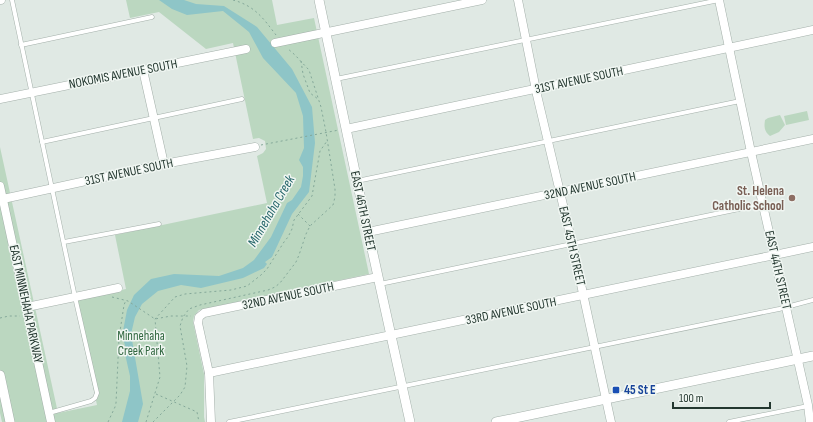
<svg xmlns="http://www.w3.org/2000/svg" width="813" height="422" font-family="'Sofia Sans Condensed',sans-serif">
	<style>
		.green { fill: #bbd7c0 }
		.water { fill: #8ec5c7 }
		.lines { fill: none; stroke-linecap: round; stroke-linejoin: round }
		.service-casing { stroke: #a4b0aa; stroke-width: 5 }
		.minor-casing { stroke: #a4b0aa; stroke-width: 9 }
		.tertiary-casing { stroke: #a4b0aa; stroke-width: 10 }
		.path { stroke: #84a899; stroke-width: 1; stroke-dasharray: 2 3; stroke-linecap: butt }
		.service { stroke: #fff; stroke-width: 4 }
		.minor { stroke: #fff; stroke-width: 8 }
		.tertiary { stroke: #fff; stroke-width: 9 }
		.education-dot { fill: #8d6e63; stroke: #f0f6f2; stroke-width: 1.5 }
		.transit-dot { fill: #1a4fb4; stroke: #f0f6f2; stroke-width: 1.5 }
		.labels { text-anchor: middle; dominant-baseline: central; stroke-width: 3; stroke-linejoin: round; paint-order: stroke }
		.street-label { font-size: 13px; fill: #23372f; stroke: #f0f6f2 }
		.education-label { font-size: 13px; font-weight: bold; fill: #785e54; stroke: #f0f6f2; text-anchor: end }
		.park-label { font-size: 13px; fill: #326841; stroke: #f0f6f2 }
		.transit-label { font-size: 13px; font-weight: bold; fill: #164399; stroke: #f0f6f2; text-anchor: start }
		.water-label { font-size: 14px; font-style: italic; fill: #25666a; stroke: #f0f6f2 }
	</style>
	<rect width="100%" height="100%" fill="#e0e9e4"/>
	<!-- green -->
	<g class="green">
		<polygon points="126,0 272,0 277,25 314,18 369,274 199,310 194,316 193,322 204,374 204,417 205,422 2,422 0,413 0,147 58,413 97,405 74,300 126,289 115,235 267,203 257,156 263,153 266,149 265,141 259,138 253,139 233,43 206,49 159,12 130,18"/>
		<polygon points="807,111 809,120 786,125 784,116"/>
		<path d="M780,115l5,10 -6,7 -9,4c-6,-5 -6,-9 -5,-16l3,-2z"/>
	</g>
	<!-- water -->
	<polygon class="water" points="159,0 184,0 196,4 224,6 257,27 292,69 312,107 315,143 309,192 292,214 272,257 265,262 267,264 264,268 243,278 201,288 181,285 158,291 142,304 135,317 131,334 143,404 138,422 122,422 130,391 130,376 125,354 126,349 123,338 123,331 127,310 134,295 151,279 174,274 219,276 243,268 254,260 271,237 287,203 292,200 301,187 303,176 303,167 299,160 304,148 303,116 296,93 263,58 249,32 223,11 187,15 172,9"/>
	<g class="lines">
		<defs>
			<g id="service">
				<polyline points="12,0 75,297 97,393 95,398 91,401 49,413"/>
				<polyline points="21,45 152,17"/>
				<polyline points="336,79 719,0"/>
				<polyline points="42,142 242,99"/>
				<polyline points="357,181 740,101"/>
				<polyline points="64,242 159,224"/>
				<polyline points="380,284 763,204"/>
				<polyline points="229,422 779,309 813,300"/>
				<polyline points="729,422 808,406"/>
			</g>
			<g id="minor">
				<polyline points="0,0 1,0"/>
				<polyline points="518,0 537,95 572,243 611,422"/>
				<polyline points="719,0 751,152 808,405 810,422"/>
				<polyline points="275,43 482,0"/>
				<polyline points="143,70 164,164"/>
				<polyline points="0,99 246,49"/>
				<polyline points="346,129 813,30"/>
				<polyline points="0,186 51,422"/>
				<polyline points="3,199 164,164 255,147"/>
				<polyline points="368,232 813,139"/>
				<polyline points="27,307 118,288"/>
				<polyline points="209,373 813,247"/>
				<polyline points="211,422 209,373 198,323 199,317 204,313 378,277"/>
			</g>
			<g id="tertiary">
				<polyline points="319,0 357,181 410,422"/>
				<polyline points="0,375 10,422"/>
				<polyline points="496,422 813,356"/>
			</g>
		</defs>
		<!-- service casing -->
		<use href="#service" class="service-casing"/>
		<!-- minor casing -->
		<use href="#minor" class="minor-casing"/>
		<!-- tertiary casing -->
		<use href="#tertiary" class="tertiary-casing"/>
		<!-- path -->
		<g class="path">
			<path d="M233,0c22,6 30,18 43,35"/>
			<polyline points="301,61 303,74 310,93 318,99"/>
			<polyline points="261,145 339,130"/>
			<polyline points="298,214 310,226"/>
			<polyline points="112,297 128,301 155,319 171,316 191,316"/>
			<polyline points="0,318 9,316 20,316"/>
			<polyline points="156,394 197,412 199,422"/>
			<polyline points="108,422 115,407 116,403 119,338 124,305 126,300"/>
			<polyline points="146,422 160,377 155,319 175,297 185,294 231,290 247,286 261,275 267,269 284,242 288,237 292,229 294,220 312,196 320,151 327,141"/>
			<polyline points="153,422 180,395 185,387 187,366 180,326 183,317 189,309 200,305 268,290 275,287 280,283 296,262 299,255 306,234 310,226 333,205 335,197 335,189 326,132 321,107 309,70 295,55 287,48"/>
		</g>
		<!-- service -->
		<use href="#service" class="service"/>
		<!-- minor -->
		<use href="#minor" class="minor"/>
		<!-- tertiary -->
		<use href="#tertiary" class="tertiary"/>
	</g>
	<!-- markers -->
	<circle class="education-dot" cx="792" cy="198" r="4"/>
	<rect class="transit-dot" x="612" y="386" width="8" height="8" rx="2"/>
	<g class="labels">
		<!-- street labels -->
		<g class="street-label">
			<text transform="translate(123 74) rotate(-11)">NOKOMIS AVENUE SOUTH</text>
			<text transform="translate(579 80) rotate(-12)">31ST AVENUE SOUTH</text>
			<text transform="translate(129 172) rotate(-12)">31ST AVENUE SOUTH</text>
			<text transform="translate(590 186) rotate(-12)">32ND AVENUE SOUTH</text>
			<text transform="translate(363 211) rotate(78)">EAST 46TH STREET</text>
			<text transform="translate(572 246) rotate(77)">EAST 45TH STREET</text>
			<text transform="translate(778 270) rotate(77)">EAST 44TH STREET</text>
			<text transform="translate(288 296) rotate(-12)">32ND AVENUE SOUTH</text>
			<text transform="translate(26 304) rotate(78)">EAST MINNEHAHA PARKWAY</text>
			<text transform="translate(511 311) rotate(-12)">33RD AVENUE SOUTH</text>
		</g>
		<!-- education labels -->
		<g class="education-label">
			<text x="784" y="191">St. Helena<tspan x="784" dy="15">Catholic School</tspan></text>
		</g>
		<!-- park labels -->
		<g class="park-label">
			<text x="141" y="336">Minnehaha<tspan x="141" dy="15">Creek Park</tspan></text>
		</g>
		<!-- transit labels -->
		<g class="transit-label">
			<text x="624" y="390">45 St E</text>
		</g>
		<!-- water labels -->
		<g class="water-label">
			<text transform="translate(271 211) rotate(-60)">Minnehaha Creek</text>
		</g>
	</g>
	<!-- scale -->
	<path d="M673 402v6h97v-6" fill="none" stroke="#23372f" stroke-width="2"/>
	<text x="679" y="402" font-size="12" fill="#23372f" stroke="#f0f6f2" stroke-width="3" paint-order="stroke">100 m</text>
</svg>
